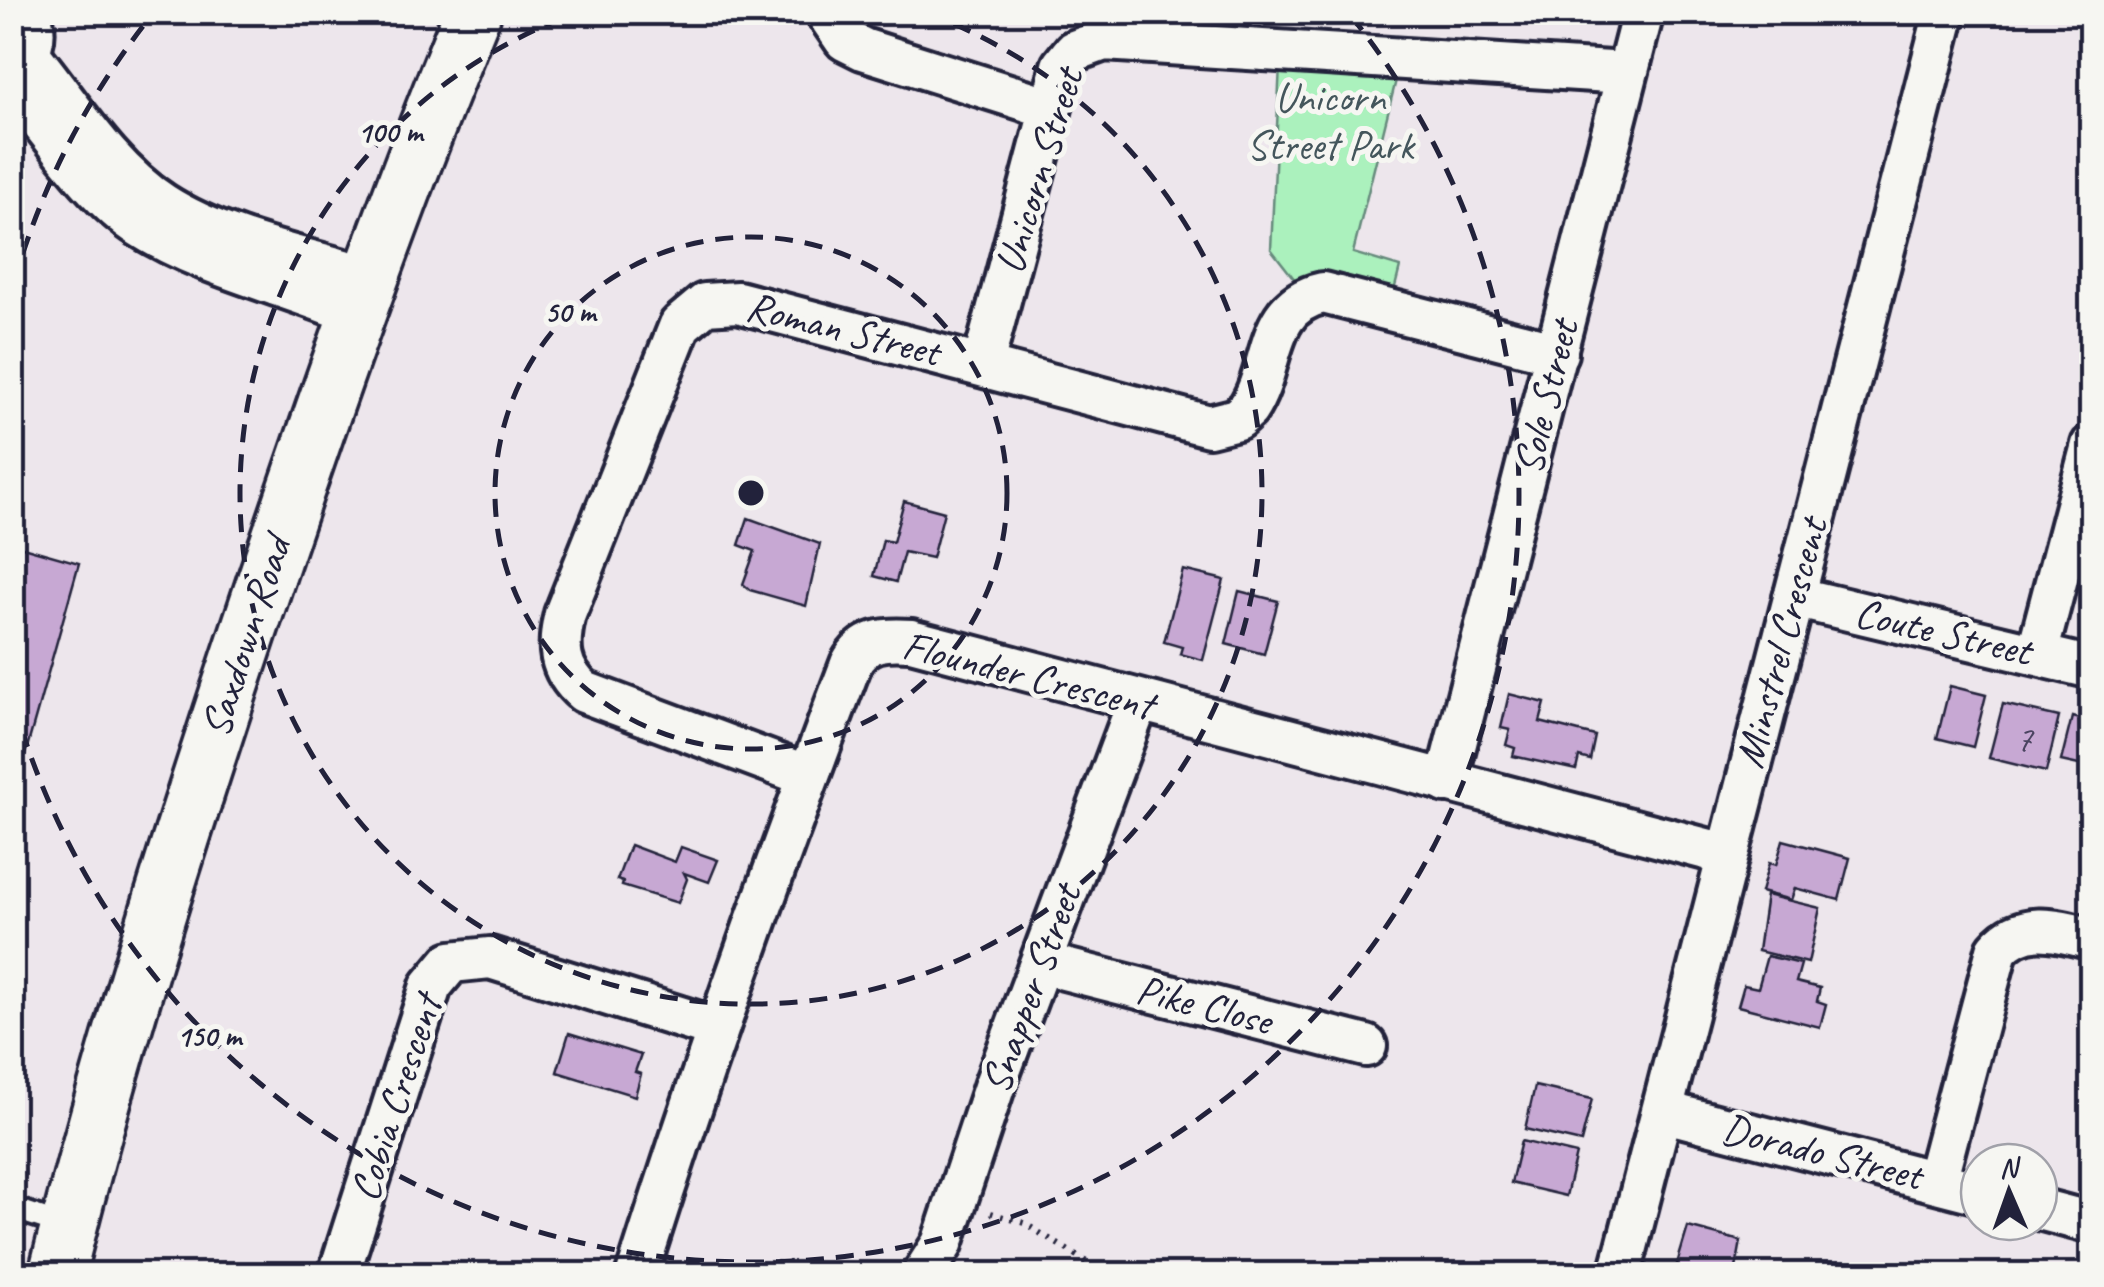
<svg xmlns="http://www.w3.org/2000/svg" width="2104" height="1287" font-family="Caveat,sans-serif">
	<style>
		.green { fill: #abf1bd; stroke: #668a7c; stroke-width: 2.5 }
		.building { fill: #c7a8d3; stroke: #22223b; stroke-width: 2.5 }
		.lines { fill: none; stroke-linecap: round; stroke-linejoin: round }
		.lane-casing { stroke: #22223b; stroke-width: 28 }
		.street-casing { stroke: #22223b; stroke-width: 48 }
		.secondary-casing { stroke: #22223b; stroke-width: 62 }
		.path { stroke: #22223b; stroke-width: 6; stroke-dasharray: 2.5 8; stroke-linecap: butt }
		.lane { stroke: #f6f6f2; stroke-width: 20 }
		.street { stroke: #f6f6f2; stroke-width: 40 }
		.secondary { stroke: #f6f6f2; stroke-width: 55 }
		.ring { fill: none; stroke: #22223b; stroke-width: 5; stroke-dasharray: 18 12 }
		.labels { text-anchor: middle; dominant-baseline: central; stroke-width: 10; stroke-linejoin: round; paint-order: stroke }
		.number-label { font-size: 38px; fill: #4b4461 }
		.park-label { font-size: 42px; fill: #44565c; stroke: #f6f6f2 }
		.street-label { font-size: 42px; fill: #22223b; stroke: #f6f6f2 }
		.centre { fill: #22223b; stroke: #f6f6f2; stroke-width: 5 }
		.ring-label { font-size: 30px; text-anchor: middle; font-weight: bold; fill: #22223b; stroke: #f6f6f2; stroke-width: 10; stroke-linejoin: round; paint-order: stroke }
	</style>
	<rect width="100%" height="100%" fill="#ede6ec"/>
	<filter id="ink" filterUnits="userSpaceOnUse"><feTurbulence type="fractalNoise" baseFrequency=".01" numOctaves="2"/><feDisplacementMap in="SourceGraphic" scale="20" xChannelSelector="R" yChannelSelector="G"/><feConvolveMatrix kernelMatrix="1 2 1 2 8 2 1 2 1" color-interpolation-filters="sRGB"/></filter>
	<g filter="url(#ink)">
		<!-- green -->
		<polygon class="green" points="1280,65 1398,72 1353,253 1400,267 1393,295 1299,285 1271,249"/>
		<!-- building -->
		<g class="building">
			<polygon points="904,501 944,512 932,558 904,552 896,582 874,576 883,540 893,542"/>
			<polygon points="748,518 820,544 806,606 750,590 743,584 755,551 739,545"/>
			<polygon points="12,544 79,563 12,801"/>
			<polygon points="1183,570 1224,580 1203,660 1180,654 1182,647 1164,642"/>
			<polygon points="1239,591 1278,601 1264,654 1226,644"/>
			<polygon points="1950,686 1986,695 1973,747 1937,738"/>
			<polygon points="1509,694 1545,703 1540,722 1595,736 1590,760 1579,757 1576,770 1513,756 1515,748 1506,745 1510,730 1501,728"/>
			<polygon points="2003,704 2059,717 2046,772 1989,758"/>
			<polygon points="2072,717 2092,723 2092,768 2061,761"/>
			<polygon points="1783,840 1850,858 1839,900 1795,888 1791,900 1761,892 1769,863 1776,865"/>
			<polygon points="630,845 675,862 681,847 718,860 709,882 684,873 687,879 678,903 622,886 623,882 617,880"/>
			<polygon points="1766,895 1820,908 1808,963 1758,951"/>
			<polygon points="1767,956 1801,964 1796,982 1820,988 1817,1001 1826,1004 1820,1027 1738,1006 1744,985 1758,988"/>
			<polygon points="569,1033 641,1055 635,1072 641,1074 635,1096 557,1072"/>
			<polygon points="1535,1086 1592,1099 1581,1142 1525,1129"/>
			<polygon points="1521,1141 1576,1154 1566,1196 1511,1183"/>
			<polygon points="1688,1227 1741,1241 1735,1274 1674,1274"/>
		</g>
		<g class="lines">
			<defs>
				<polyline id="lane" points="12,1208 67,1226"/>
				<g id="street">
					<polyline points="826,12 845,40 863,49 1050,108"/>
					<path d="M29,54c41,50 80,115 134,150 59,38 139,53 205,73"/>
					<path d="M13,70c19,-15 26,-35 16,-58"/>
					<path d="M12,85c37,44 81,112 129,142 61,39 146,58 214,87"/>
					<polyline points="983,364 1062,66 1074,51 1104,40 1626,73"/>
					<polyline points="1794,597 2092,668"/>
					<polyline points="2037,654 2092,445"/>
					<path d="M808,776l-224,-84c-26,-22 -27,-46 -19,-78l115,-289 25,-21 33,-2 471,124 28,-7 11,-10c28,-42 15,-103 75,-116l234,60"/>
					<polyline points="1446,782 1643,12"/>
					<polyline points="1041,963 1366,1046"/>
					<polyline points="1665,1112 1979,1193"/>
					<path d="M1936,1181l61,-231c26,-31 60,-20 95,-11"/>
					<polyline points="2039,1209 2092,1223"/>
					<polyline points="339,1274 431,986 451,962 490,958 715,1028"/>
					<path d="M637,1274c65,-206 137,-408 214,-610 13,-25 34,-26 60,-24l814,214"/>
					<polyline points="923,1274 942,1244 994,1087 1138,702"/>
					<polyline points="1620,1274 1945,12"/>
				</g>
				<path id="secondary" d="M57,1274c55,-224 126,-446 199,-665 67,-201 136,-400 217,-597"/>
			</defs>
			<!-- lane casing -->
			<use href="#lane" class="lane-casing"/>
			<!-- street casing -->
			<use href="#street" class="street-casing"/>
			<!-- secondary casing -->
			<use href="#secondary" class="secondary-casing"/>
			<!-- path -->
			<polyline class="path" points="991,1213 1024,1223 1106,1274"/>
			<!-- lane -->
			<use href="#lane" class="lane"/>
			<!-- street -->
			<use href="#street" class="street"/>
			<!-- secondary -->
			<use href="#secondary" class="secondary"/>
		</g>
	</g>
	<!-- distance rings -->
	<g class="ring">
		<circle cx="751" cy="493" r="256"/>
		<path d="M926 13A511 511 0 1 1 576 13"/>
		<path d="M14 282A767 767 0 0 1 151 16M1351 16A767 767 0 1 1 14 704"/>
	</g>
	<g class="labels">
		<!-- number labels -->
		<g class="number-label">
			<text x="2024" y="738">7</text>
		</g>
		<!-- park labels -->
		<g class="park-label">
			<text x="1330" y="97">Unicorn<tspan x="1330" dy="48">Street Park</tspan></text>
		</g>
		<!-- street labels -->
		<g class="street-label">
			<text transform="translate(1039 171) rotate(-73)">Unicorn Street</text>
			<text transform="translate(843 329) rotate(14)">Roman Street</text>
			<text transform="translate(1546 397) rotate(-76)">Sole Street</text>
			<text transform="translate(1943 632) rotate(13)">Coute Street</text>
			<text transform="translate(246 637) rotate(-72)">Saxdown Road</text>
			<text transform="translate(1781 643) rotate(-75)">Minstrel Crescent</text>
			<text transform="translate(1028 675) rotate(14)">Flounder Crescent</text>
			<text transform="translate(1031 989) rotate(-70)">Snapper Street</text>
			<text transform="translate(1204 1005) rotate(14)">Pike Close</text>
			<text transform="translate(396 1098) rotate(-72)">Cobia Crescent</text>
			<text transform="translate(1822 1152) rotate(14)">Dorado Street</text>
		</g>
	</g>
	<circle cx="751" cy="493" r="15" class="centre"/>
	<g class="ring-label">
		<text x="390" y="142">100 m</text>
		<text x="570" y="322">50 m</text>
		<text x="209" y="1046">150 m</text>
	</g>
	<!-- margin -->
	<rect width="2104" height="1287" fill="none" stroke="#f6f6f2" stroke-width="50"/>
	<rect x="25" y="25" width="2054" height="1237" fill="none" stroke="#22223b" stroke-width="4" filter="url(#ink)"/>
	<!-- north arrow -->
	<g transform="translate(2009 1192) rotate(358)"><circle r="48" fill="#f6f6f2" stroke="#a1a1a9" stroke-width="2.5"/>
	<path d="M0-8L18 38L0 25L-18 38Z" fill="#22223b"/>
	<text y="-15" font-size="28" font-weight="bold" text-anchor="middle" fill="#22223b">N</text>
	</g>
</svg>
